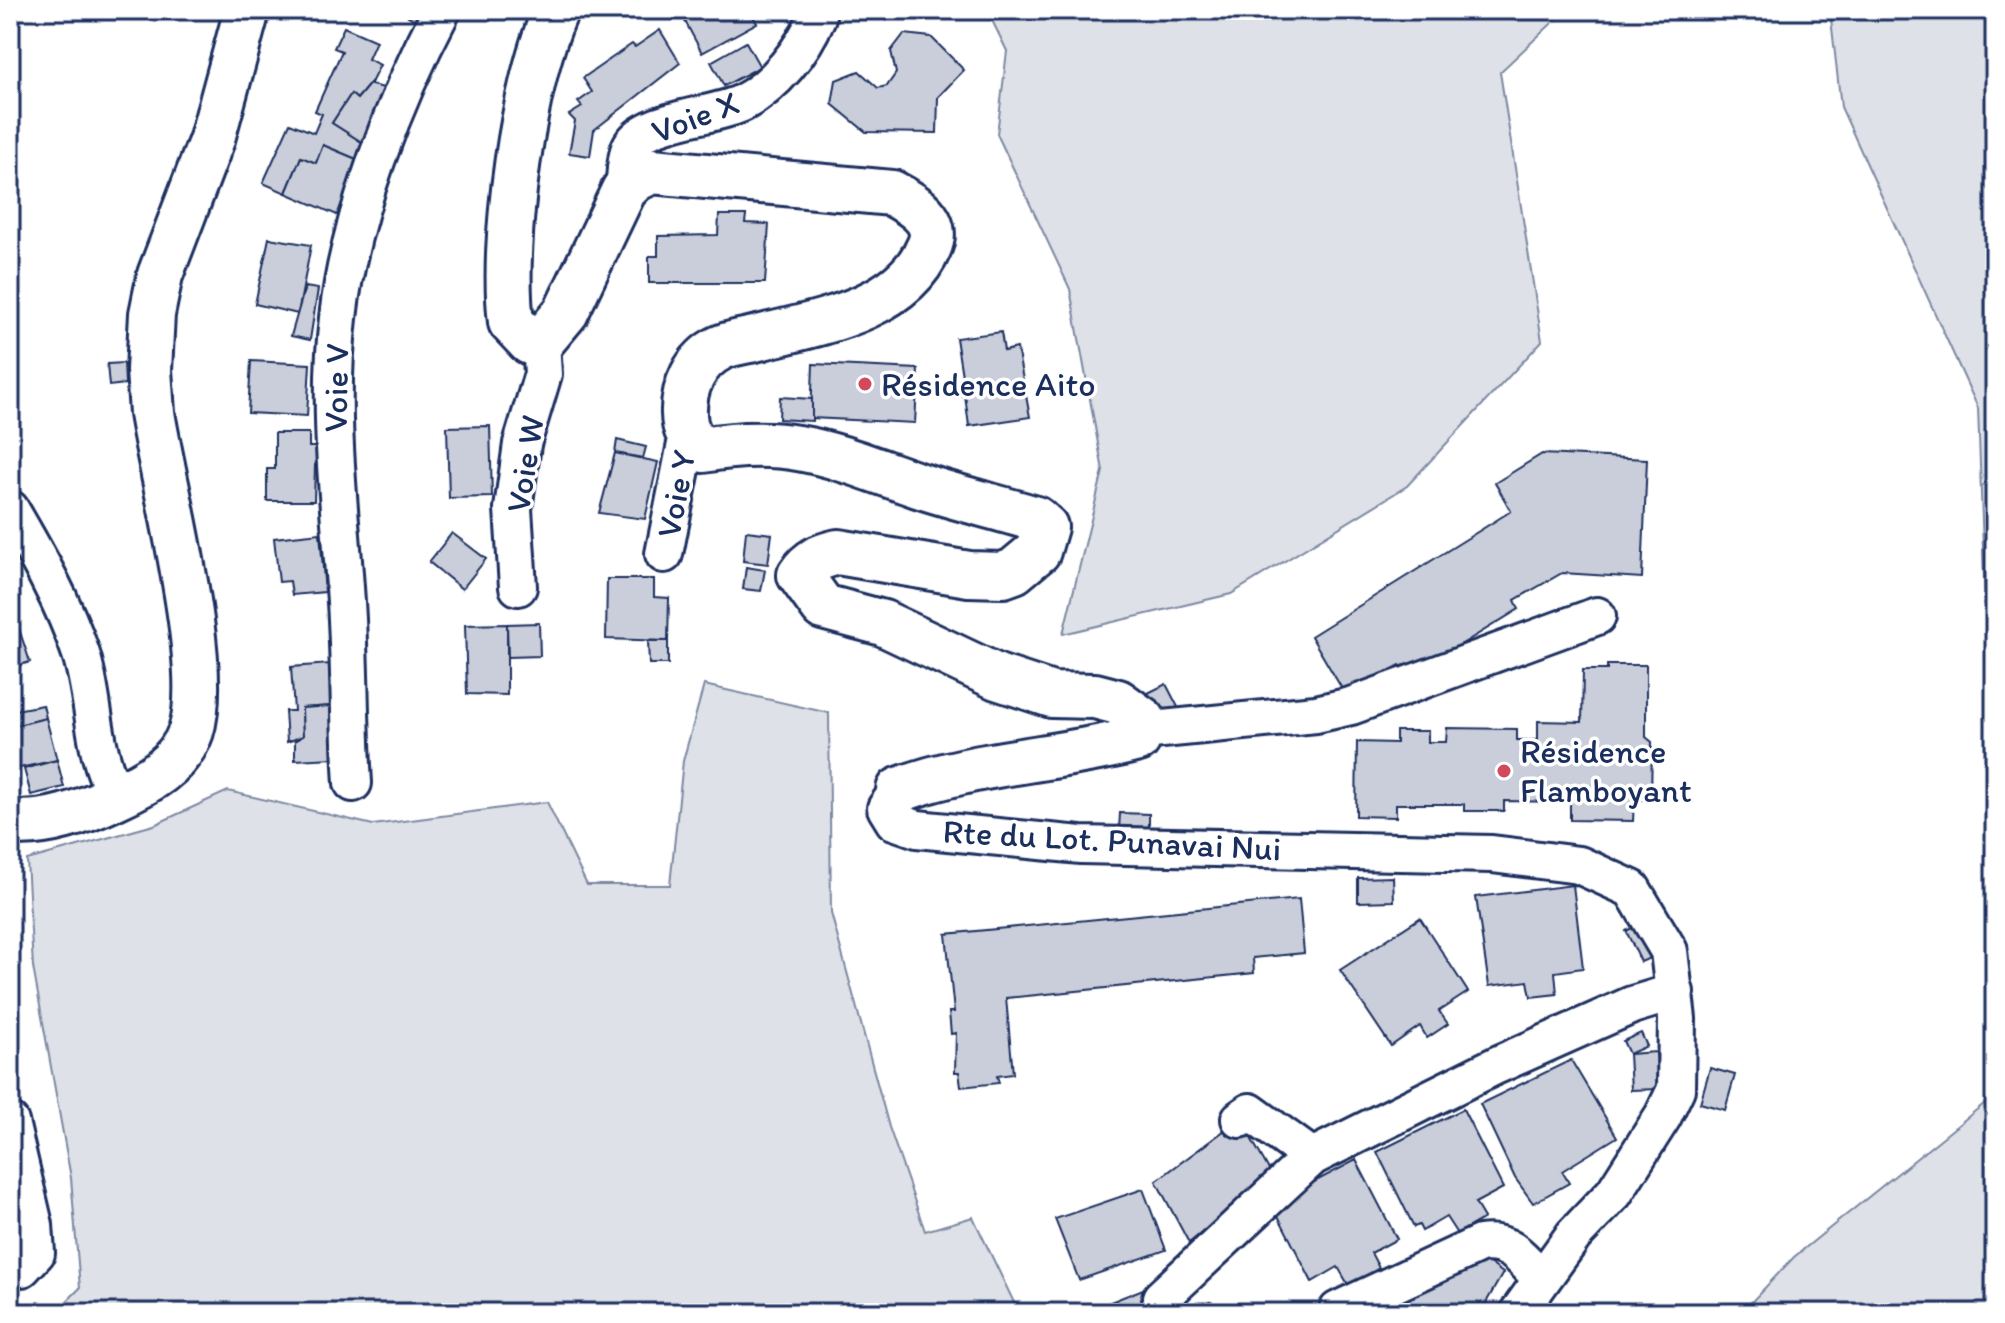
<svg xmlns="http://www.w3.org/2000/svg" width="2005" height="1323" font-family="Itim,sans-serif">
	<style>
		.green { fill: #dee1e7; stroke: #7c88a2; stroke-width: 2 }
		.building { fill: #caceda; stroke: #1b2f5e; stroke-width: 2 }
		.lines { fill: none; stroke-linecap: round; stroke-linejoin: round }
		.minor-casing { stroke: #1b2f5e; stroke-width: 42 }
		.major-casing { stroke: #1b2f5e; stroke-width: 50 }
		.minor { stroke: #fff; stroke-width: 36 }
		.major { stroke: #fff; stroke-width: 44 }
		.poi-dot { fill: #d1495b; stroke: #fff; stroke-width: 3 }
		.labels { text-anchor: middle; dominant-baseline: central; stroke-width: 7; stroke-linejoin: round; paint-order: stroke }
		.street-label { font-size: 34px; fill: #1b2f5e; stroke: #fff }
		.poi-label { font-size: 34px; fill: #1b2f5e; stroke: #fff; text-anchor: start }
	</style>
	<rect width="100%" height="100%" fill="#fff"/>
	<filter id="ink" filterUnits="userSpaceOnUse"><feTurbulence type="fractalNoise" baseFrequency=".0125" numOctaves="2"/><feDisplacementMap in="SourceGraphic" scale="16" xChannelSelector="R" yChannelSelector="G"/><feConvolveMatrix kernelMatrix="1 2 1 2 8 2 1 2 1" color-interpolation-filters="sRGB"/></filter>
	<g filter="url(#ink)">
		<!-- green -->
		<g class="green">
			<polygon points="987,10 1566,10 1500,72 1542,341 1407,486 1231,594 1063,634 1103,471 1070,289 997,134 1007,51"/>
			<polygon points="1830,10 1995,10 1995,697 1987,663 1978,408 1841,107"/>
			<polygon points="704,685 829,713 831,913 889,1127 925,1231 973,1217 1019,1313 55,1313 80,1288 71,1178 33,967 27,860 154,825 228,791 373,825 547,802 587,885 670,885 683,761"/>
			<polygon points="1995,1095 1995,1313 1741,1313 1794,1257"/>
		</g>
		<!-- building -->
		<g class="building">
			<polygon points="398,10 420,10 415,20"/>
			<polygon points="679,10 749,10 757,23 702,53"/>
			<polygon points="344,27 376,41 368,59 380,65 372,81 357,99 351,94 332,123 368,146 361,161 323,145 316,163 301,157 286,193 263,183 290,123 314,133 322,114 315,111 342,51 334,48"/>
			<polygon points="660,30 680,63 594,130 590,156 569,153 575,121 569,115 582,107 578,102 592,92 583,78 632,44 635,47"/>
			<polygon points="904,34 931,37 964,70 938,97 937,133 866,132 832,104 836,80 859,71 878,88 887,86 896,73 891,51"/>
			<polygon points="746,42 760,67 724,86 711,62"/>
			<polygon points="372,81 371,85 393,90 368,146 332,123 351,94 357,99"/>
			<polygon points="323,145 361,161 337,215 286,193 301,157 316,163"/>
			<polygon points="719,215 746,215 745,223 769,224 765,283 649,283 649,256 658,256 658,236 718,235"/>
			<polygon points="269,238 311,245 298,314 255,304"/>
			<polygon points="305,287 318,289 310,340 291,336"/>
			<polygon points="1001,332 1004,351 1017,348 1030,417 969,426 965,395 953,397 951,384 963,382 956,338"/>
			<polygon points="251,361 310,364 307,416 248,413"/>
			<polygon points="124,363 125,384 109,386 107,364"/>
			<polygon points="813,364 918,369 915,423 811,418"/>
			<polygon points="780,397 812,399 812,421 779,419"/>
			<polygon points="490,426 492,497 449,498 447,427"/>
			<polygon points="275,433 309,433 309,447 323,447 323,465 315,465 314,501 267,501 267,469 275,469"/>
			<polygon points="617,440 646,447 643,458 615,453"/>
			<polygon points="615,453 658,462 645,519 599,513"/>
			<polygon points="1542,454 1647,459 1642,578 1562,573 1515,600 1519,609 1408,677 1400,665 1345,694 1311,636 1511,511 1495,483"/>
			<polygon points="746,531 772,534 768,564 743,561"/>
			<polygon points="320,533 325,592 292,595 290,581 279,582 274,538"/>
			<polygon points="452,533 486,559 462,589 429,562"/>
			<polygon points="746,567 765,570 761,591 743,589"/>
			<polygon points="607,579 654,579 654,597 669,598 668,641 606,639"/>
			<polygon points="10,602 30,662 10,668"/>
			<polygon points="539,623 540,656 508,657 507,624"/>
			<polygon points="507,624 507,695 467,694 465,625"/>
			<polygon points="648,641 668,641 668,664 649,664"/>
			<polygon points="330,664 332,706 302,708 303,736 287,742 285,711 294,711 291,667"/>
			<polygon points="1607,665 1646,665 1646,737 1652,742 1651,800 1634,800 1633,821 1570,820 1570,802 1504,801 1504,811 1464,811 1464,804 1396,804 1396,817 1356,816 1357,742 1396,743 1396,731 1428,731 1428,742 1446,742 1447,728 1517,729 1517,740 1538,740 1538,721 1582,722 1583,670 1607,670"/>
			<polygon points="1166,684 1179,709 1161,718 1148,693"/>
			<polygon points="43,705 46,718 10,727 10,711"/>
			<polygon points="332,706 335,758 295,760 295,741 303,736 302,708"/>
			<polygon points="46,718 57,760 10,770 10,727"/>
			<polygon points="57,760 64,787 31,795 24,769"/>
			<polygon points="1120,813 1149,814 1149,831 1119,830"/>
			<polygon points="1393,877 1394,901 1358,902 1358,878"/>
			<polygon points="1573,885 1583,968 1555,972 1557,994 1531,997 1528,981 1489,986 1476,897"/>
			<polygon points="1299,899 1304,953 1253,958 1254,973 1006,998 1013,1074 997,1076 999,1083 961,1087 959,1072 955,1072 956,1033 951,1034 949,1012 954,1012 946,934"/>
			<polygon points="1420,918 1468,992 1439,1011 1448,1024 1427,1038 1420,1026 1391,1046 1340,970"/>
			<polygon points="1644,922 1659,954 1641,962 1626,931"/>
			<polygon points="1641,1033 1647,1046 1629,1054 1623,1041"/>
			<polygon points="1656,1052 1658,1089 1631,1090 1629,1054"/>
			<polygon points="1571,1060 1617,1137 1562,1171 1569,1183 1533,1203 1515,1178 1480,1104"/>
			<polygon points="1710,1068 1735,1075 1725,1110 1700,1103"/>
			<polygon points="1463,1109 1503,1188 1475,1203 1484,1218 1457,1234 1446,1217 1422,1231 1419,1225 1414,1227 1377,1152"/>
			<polygon points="1240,1119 1272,1175 1189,1243 1156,1181"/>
			<polygon points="1356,1160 1397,1239 1371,1253 1379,1268 1349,1286 1338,1267 1312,1282 1272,1204"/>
			<polygon points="1143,1189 1166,1250 1079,1280 1055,1219"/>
			<polygon points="1485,1260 1503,1273 1480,1313 1390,1313 1387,1307"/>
			<polygon points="1148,1287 1159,1313 1083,1313"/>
			<polygon points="1210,1302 1215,1313 1180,1313"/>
		</g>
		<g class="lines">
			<defs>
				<g id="minor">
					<path d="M624,190c2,-12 1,-30 6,-42 13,-30 85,-31 112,-45 33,-17 61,-53 75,-86"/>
					<path d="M10,509c27,46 54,94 71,145 15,47 10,98 36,142"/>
					<polyline points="664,554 688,434"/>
					<polyline points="518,587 513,509 522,444 543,374 541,342"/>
					<polyline points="1142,731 1316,714 1351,706 1597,616"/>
					<path d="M353,783c-4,-60 -3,-121 -7,-181 -6,-95 -19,-189 -8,-284 11,-101 57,-219 104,-308"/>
					<polyline points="899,790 886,808 894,821 917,829 1081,845 1492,854 1579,865 1632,889 1669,951 1677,1019 1676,1089 1663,1116 1614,1193 1574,1235 1518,1313"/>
					<polyline points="1240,1119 1250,1112 1312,1157"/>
					<polyline points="10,1122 34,1225 36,1253 22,1268 10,1268"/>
					<polyline points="1161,1298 1312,1157 1497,1065 1632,1005 1675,992"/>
					<path d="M1338,1310l142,-66c29,-5 43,15 61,35"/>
				</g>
				<g id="major">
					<path d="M556,10c-33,71 -55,233 -45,312l19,20h11l25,-30 58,-122 11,-11 17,-8 240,22c21,11 49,27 37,54 -26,62 -110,76 -167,90 -13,4 -30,5 -42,11 -25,12 -37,40 -36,66 0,14 7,29 19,36 90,-16 133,7 215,35 39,13 79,22 118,34l9,8 -7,24 -24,20 -11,4 -34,-1 -131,-22c-17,4 -28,8 -38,23l23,32 60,16 114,54 55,18 43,1 23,6 25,18 -5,19c-78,21 -163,22 -239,51"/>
					<path d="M10,822c36,4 73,-10 105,-25 31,-14 64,-31 76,-66 21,-65 -27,-244 -39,-318l-3,-43 3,-56 8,-39 52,-136 35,-129"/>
				</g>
			</defs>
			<!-- minor casing -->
			<use href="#minor" class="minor-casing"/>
			<!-- major casing -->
			<use href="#major" class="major-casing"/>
			<!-- minor -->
			<use href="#minor" class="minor"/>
			<!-- major -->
			<use href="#major" class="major"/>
		</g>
	</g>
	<!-- markers -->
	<g class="poi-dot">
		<circle cx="865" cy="384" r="8"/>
		<circle cx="1504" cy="771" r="8"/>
	</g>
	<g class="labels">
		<!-- street labels -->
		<g class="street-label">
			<text transform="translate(695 117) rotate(-21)">Voie X</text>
			<text transform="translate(336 388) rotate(-89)">Voie V</text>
			<text transform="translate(525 464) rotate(-81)">Voie W</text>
			<text transform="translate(676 494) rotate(-79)">Voie Y</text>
			<text transform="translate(1112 840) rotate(3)">Rte du Lot. Punavai Nui</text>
		</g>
		<!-- poi labels -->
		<g class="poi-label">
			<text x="881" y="384">Résidence Aito</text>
			<text x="1520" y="751">Résidence<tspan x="1520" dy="39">Flamboyant</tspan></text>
		</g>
	</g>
	<!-- margin -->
	<rect width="2005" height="1323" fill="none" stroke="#fff" stroke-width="40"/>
	<rect x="20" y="20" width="1965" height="1283" fill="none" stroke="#1b2f5e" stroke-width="3" filter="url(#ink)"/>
</svg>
